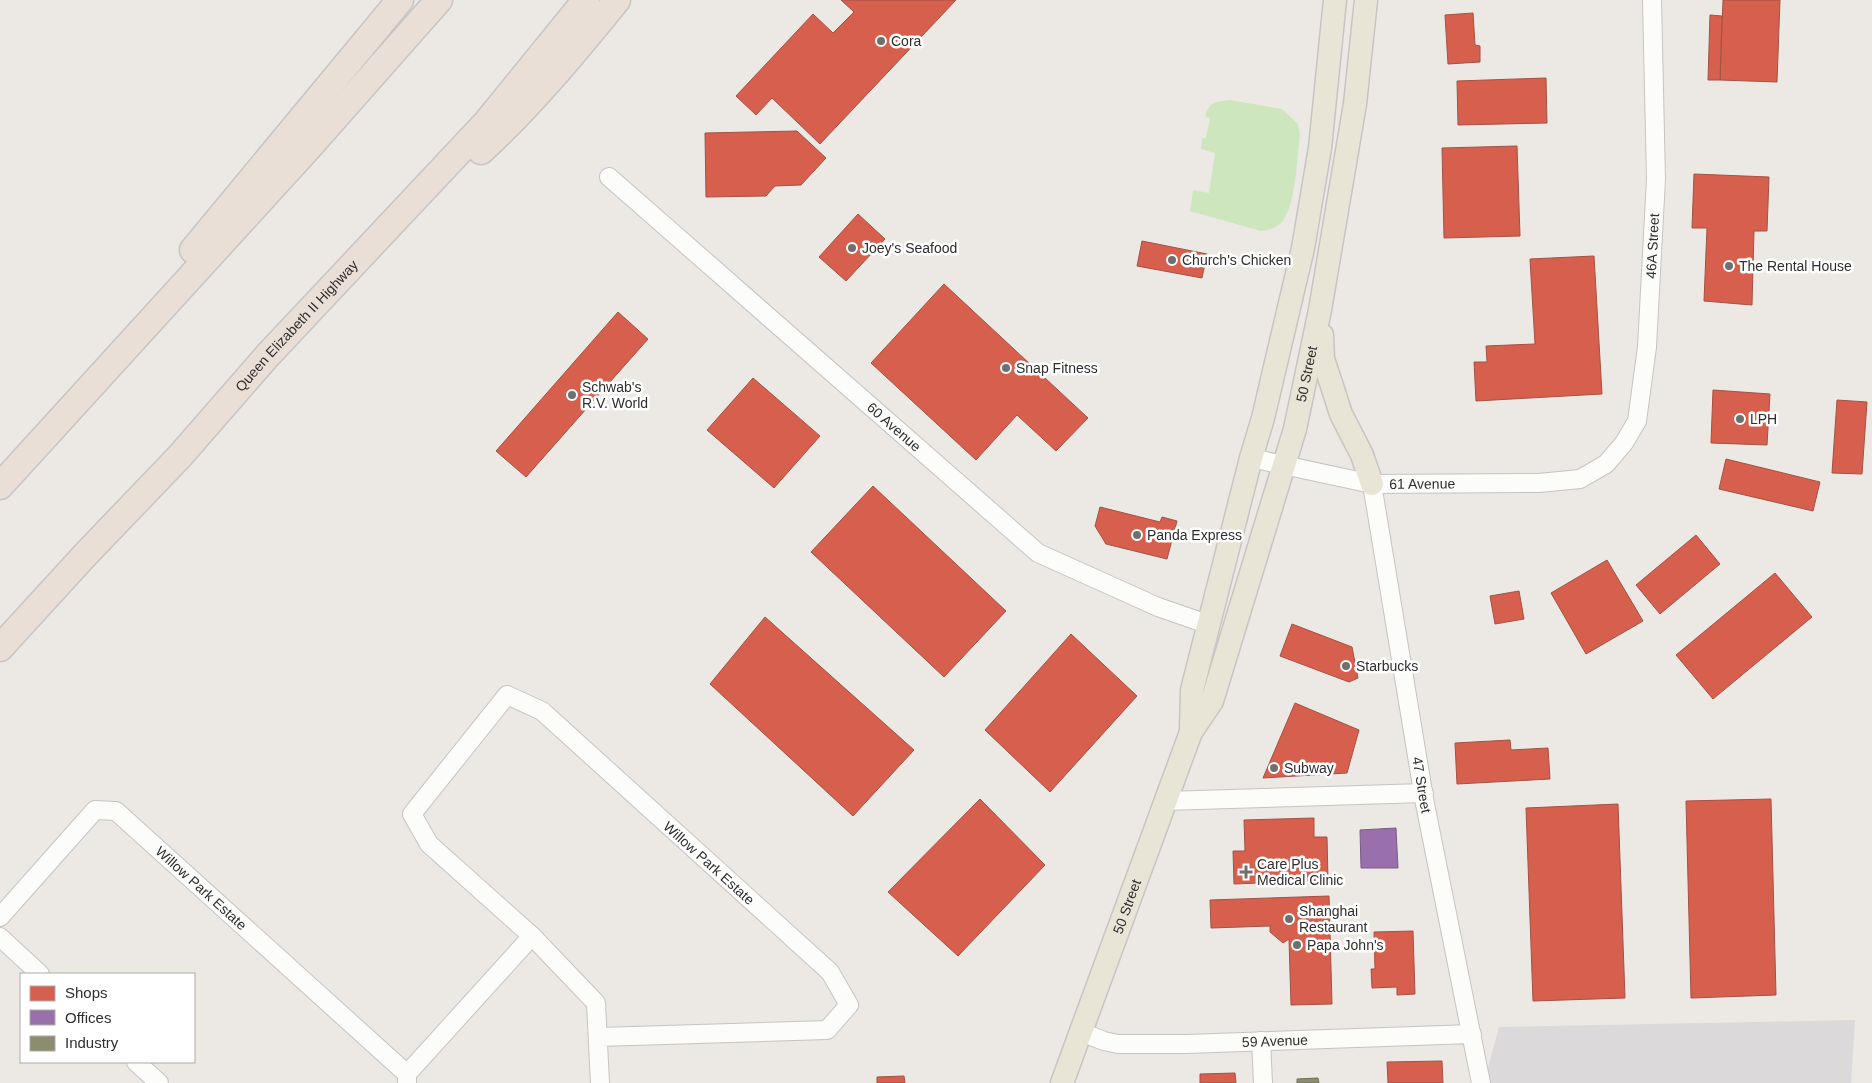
<svg xmlns="http://www.w3.org/2000/svg" width="1872" height="1083" font-family="Helvetica,sans-serif">
	<style>
		.industrial { fill: #dcd9db }
		.green { fill: #cee6be }
		.shops { fill: #d6604d; stroke: #a45144 }
		.offices { fill: #9970ab; stroke: #795c86 }
		.industry { fill: #8c8c6e; stroke: #70705b }
		.lines { fill: none; stroke-linecap: round; stroke-linejoin: round }
		.minor-casing { stroke: #c5c4c5; stroke-width: 20 }
		.major-casing { stroke: #c6c5c4; stroke-width: 25 }
		.highway-casing { stroke: #c6c5c4; stroke-width: 29 }
		.minor { stroke: #fcfcfb; stroke-width: 18 }
		.major { stroke: #e8e4d6; stroke-width: 22 }
		.highway { stroke: #eadfd6; stroke-width: 26 }
		.poi-dot { fill: #706f6e; stroke: #fff; stroke-width: 2 }
		.labels { text-anchor: middle; dominant-baseline: central; stroke-width: 5; stroke-linejoin: round; paint-order: stroke }
		.poi-label { font-size: 14px; fill: #2e2e2e; stroke: #fff; text-anchor: start }
		.street-label { font-size: 14px; fill: #2e2e2e; stroke: #fff }
	</style>
	<rect width="100%" height="100%" fill="#ece8e4"/>
	<!-- industrial -->
	<polygon class="industrial" points="1855,1020 1851,1083 1484,1083 1499,1027"/>
	<!-- green -->
	<path class="green" d="M1230,100l52,9 16,15 2,11c-3,22 -4,66 -16,84 -4,7 -15,12 -23,12l-71,-20 3,-21 16,3 6,-40 -14,-4 1,-11h4l4,-20 -5,-1c4,-16 11,-15 25,-17z"/>
	<!-- shops -->
	<g class="shops">
		<polygon points="841,0 956,0 820,144 772,98 756,115 736,96 813,14 833,33 854,12"/>
		<polygon points="1723,0 1780,0 1777,82 1720,80"/>
		<polygon points="1473,13 1475,45 1480,46 1480,62 1448,64 1445,15"/>
		<polygon points="1710,15 1722,16 1720,80 1708,80"/>
		<polygon points="1546,78 1547,123 1458,125 1457,81"/>
		<polygon points="797,131 826,158 801,185 775,186 766,196 706,197 705,133"/>
		<polygon points="1517,146 1520,236 1444,238 1442,148"/>
		<polygon points="1694,174 1769,177 1767,231 1754,231 1752,305 1704,301 1707,228 1692,228"/>
		<polygon points="858,214 885,239 846,281 819,257"/>
		<polygon points="1142,241 1207,254 1202,278 1137,266"/>
		<polygon points="1594,256 1602,394 1476,401 1474,362 1487,362 1486,346 1535,344 1530,259"/>
		<polygon points="944,284 1088,418 1056,451 1017,415 976,460 871,363"/>
		<polygon points="618,312 648,339 526,477 496,451"/>
		<polygon points="753,378 820,436 774,488 707,430"/>
		<polygon points="1713,390 1770,394 1767,445 1711,443"/>
		<polygon points="1837,400 1867,402 1862,474 1832,473"/>
		<polygon points="1726,459 1820,482 1813,511 1719,489"/>
		<polygon points="873,486 1006,611 944,677 811,552"/>
		<polygon points="1100,507 1160,522 1162,517 1177,521 1167,559 1106,544 1095,526"/>
		<polygon points="1696,535 1720,564 1660,614 1636,585"/>
		<polygon points="1607,560 1643,621 1586,654 1551,593"/>
		<polygon points="1775,573 1812,617 1713,699 1676,655"/>
		<polygon points="1519,591 1524,619 1495,624 1490,596"/>
		<polygon points="765,617 914,750 853,816 710,684"/>
		<polygon points="1292,624 1352,647 1358,678 1349,682 1280,656"/>
		<polygon points="1071,634 1137,696 1050,792 985,730"/>
		<polygon points="1295,703 1359,730 1347,773 1263,778"/>
		<polygon points="1510,740 1511,750 1548,748 1550,779 1457,784 1455,743"/>
		<polygon points="980,799 1045,865 958,956 888,892"/>
		<polygon points="1771,799 1776,995 1691,998 1686,801"/>
		<polygon points="1618,804 1625,998 1533,1001 1526,808"/>
		<polygon points="1314,818 1314,837 1327,837 1328,880 1234,884 1233,851 1245,851 1244,820"/>
		<polygon points="1329,896 1332,1004 1291,1005 1289,939 1283,943 1270,932 1270,926 1211,928 1210,900"/>
		<polygon points="1413,931 1415,994 1397,995 1397,987 1372,988 1371,969 1375,969 1374,932"/>
		<polygon points="1442,1061 1443,1083 1388,1083 1387,1062"/>
		<polygon points="1235,1073 1236,1083 1200,1083 1200,1074"/>
		<polygon points="904,1076 905,1083 877,1083 877,1077"/>
	</g>
	<!-- offices -->
	<polygon class="offices" points="1396,828 1398,868 1361,868 1360,830"/>
	<!-- industry -->
	<polygon class="industry" points="1318,1078 1319,1083 1297,1083 1297,1079"/>
	<g class="lines">
		<defs>
			<g id="minor">
				<path id="s1" d="M609,177l429,376 120,54 52,18"/>
				<path id="s2" d="M1251,458l121,26 167,-1 41,-4 26,-15 18,-21 13,-22 10,-74 9,-168 -4,-179"/>
				<path id="s3" d="M1372,484l53,320 56,279"/>
				<polyline points="1165,801 1424,793"/>
				<path id="s4" d="M0,917l95,-107 21,1 291,263"/>
				<polyline points="0,937 40,974"/>
				<path id="s5" d="M1081,1032l23,9 14,3h69l285,-10"/>
				<polyline points="599,1037 827,1030 849,1005 830,972 542,711 507,695 412,814 429,844 532,936 596,1003 600,1083"/>
				<polyline points="1261,1041 1263,1083"/>
				<polyline points="136,1062 159,1083"/>
				<polyline points="407,1083 407,1074 532,936"/>
			</g>
			<g id="major">
				<polyline points="1322,335 1323,359 1332,386 1341,414 1362,455 1372,484"/>
				<polyline points="1191,732 1192,690 1251,458 1263,418 1303,248 1320,148 1335,0"/>
				<path id="s6" d="M1062,1083l129,-351 21,-31 83,-272 25,-119 35,-206 11,-104"/>
			</g>
			<g id="highway">
				<path d="M481,151c50,-46 93,-98 136,-151"/>
				<polyline points="193,250 400,0"/>
				<polyline points="0,486 310,146 439,0"/>
				<path id="s7" d="M0,648l86,-94 94,-98 88,-101 218,-232 100,-123"/>
			</g>
		</defs>
		<!-- minor casing -->
		<use href="#minor" class="minor-casing"/>
		<!-- major casing -->
		<use href="#major" class="major-casing"/>
		<!-- highway casing -->
		<use href="#highway" class="highway-casing"/>
		<!-- minor -->
		<use href="#minor" class="minor"/>
		<!-- major -->
		<use href="#major" class="major"/>
		<!-- highway -->
		<use href="#highway" class="highway"/>
	</g>
	<!-- markers -->
	<g class="poi-dot">
		<circle cx="881" cy="41" r="5"/>
		<circle cx="852" cy="248" r="5"/>
		<circle cx="1172" cy="260" r="5"/>
		<circle cx="1729" cy="266" r="5"/>
		<circle cx="1006" cy="368" r="5"/>
		<circle cx="572" cy="395" r="5"/>
		<circle cx="1740" cy="419" r="5"/>
		<circle cx="1137" cy="535" r="5"/>
		<circle cx="1346" cy="666" r="5"/>
		<circle cx="1274" cy="768" r="5"/>
		<path d="M1243.5 864.5h5v5h5v5h-5v5h-5v-5h-5v-5h5z"/>
		<circle cx="1289" cy="919" r="5"/>
		<circle cx="1297" cy="945" r="5"/>
	</g>
	<g class="labels">
		<!-- poi labels -->
		<g class="poi-label">
			<text x="891" y="41">Cora</text>
			<text x="862" y="248">Joey's Seafood</text>
			<text x="1182" y="260">Church's Chicken</text>
			<text x="1739" y="266">The Rental House</text>
			<text x="1016" y="368">Snap Fitness</text>
			<text x="582" y="387">Schwab's<tspan x="582" dy="16">R.V. World</tspan></text>
			<text x="1750" y="419">LPH</text>
			<text x="1147" y="535">Panda Express</text>
			<text x="1356" y="666">Starbucks</text>
			<text x="1284" y="768">Subway</text>
			<text x="1257" y="864">Care Plus<tspan x="1257" dy="16">Medical Clinic</tspan></text>
			<text x="1299" y="911">Shanghai<tspan x="1299" dy="16">Restaurant</tspan></text>
			<text x="1307" y="945">Papa John's</text>
		</g>
		<!-- street labels -->
		<g class="street-label">
			<text stroke="none"><textPath href="#s2" startOffset="591">46A Street</textPath></text>
			<text stroke="none"><textPath href="#s7" startOffset="438">Queen Elizabeth II Highway</textPath></text>
			<text stroke="none"><textPath href="#s6" startOffset="752">50 Street</textPath></text>
			<text stroke="none"><textPath href="#s1" startOffset="379">60 Avenue</textPath></text>
			<text stroke="none"><textPath href="#s2" startOffset="174">61 Avenue</textPath></text>
			<text stroke="none"><textPath href="#s3" startOffset="305">47 Street</textPath></text>
			<text transform="translate(709 863) rotate(42)">Willow Park Estate</text>
			<text stroke="none"><textPath href="#s4" startOffset="279">Willow Park Estate</textPath></text>
			<text stroke="none"><textPath href="#s6" startOffset="188">50 Street</textPath></text>
			<text stroke="none"><textPath href="#s5" startOffset="196">59 Avenue</textPath></text>
		</g>
	</g>
	<!-- legend -->
	<rect x="20" y="973" width="175" height="90" fill="#ffffff" stroke="#ababab"/>
	<rect x="30" y="986" width="25" height="15" fill="#d6604d" stroke="#ababab"/>
	<text x="65" y="998" font-size="15" fill="#2e2e2e">Shops</text>
	<rect x="30" y="1010" width="25" height="15" fill="#9970ab" stroke="#ababab"/>
	<text x="65" y="1023" font-size="15" fill="#2e2e2e">Offices</text>
	<rect x="30" y="1036" width="25" height="15" fill="#8c8c6e" stroke="#ababab"/>
	<text x="65" y="1048" font-size="15" fill="#2e2e2e">Industry</text>
</svg>
